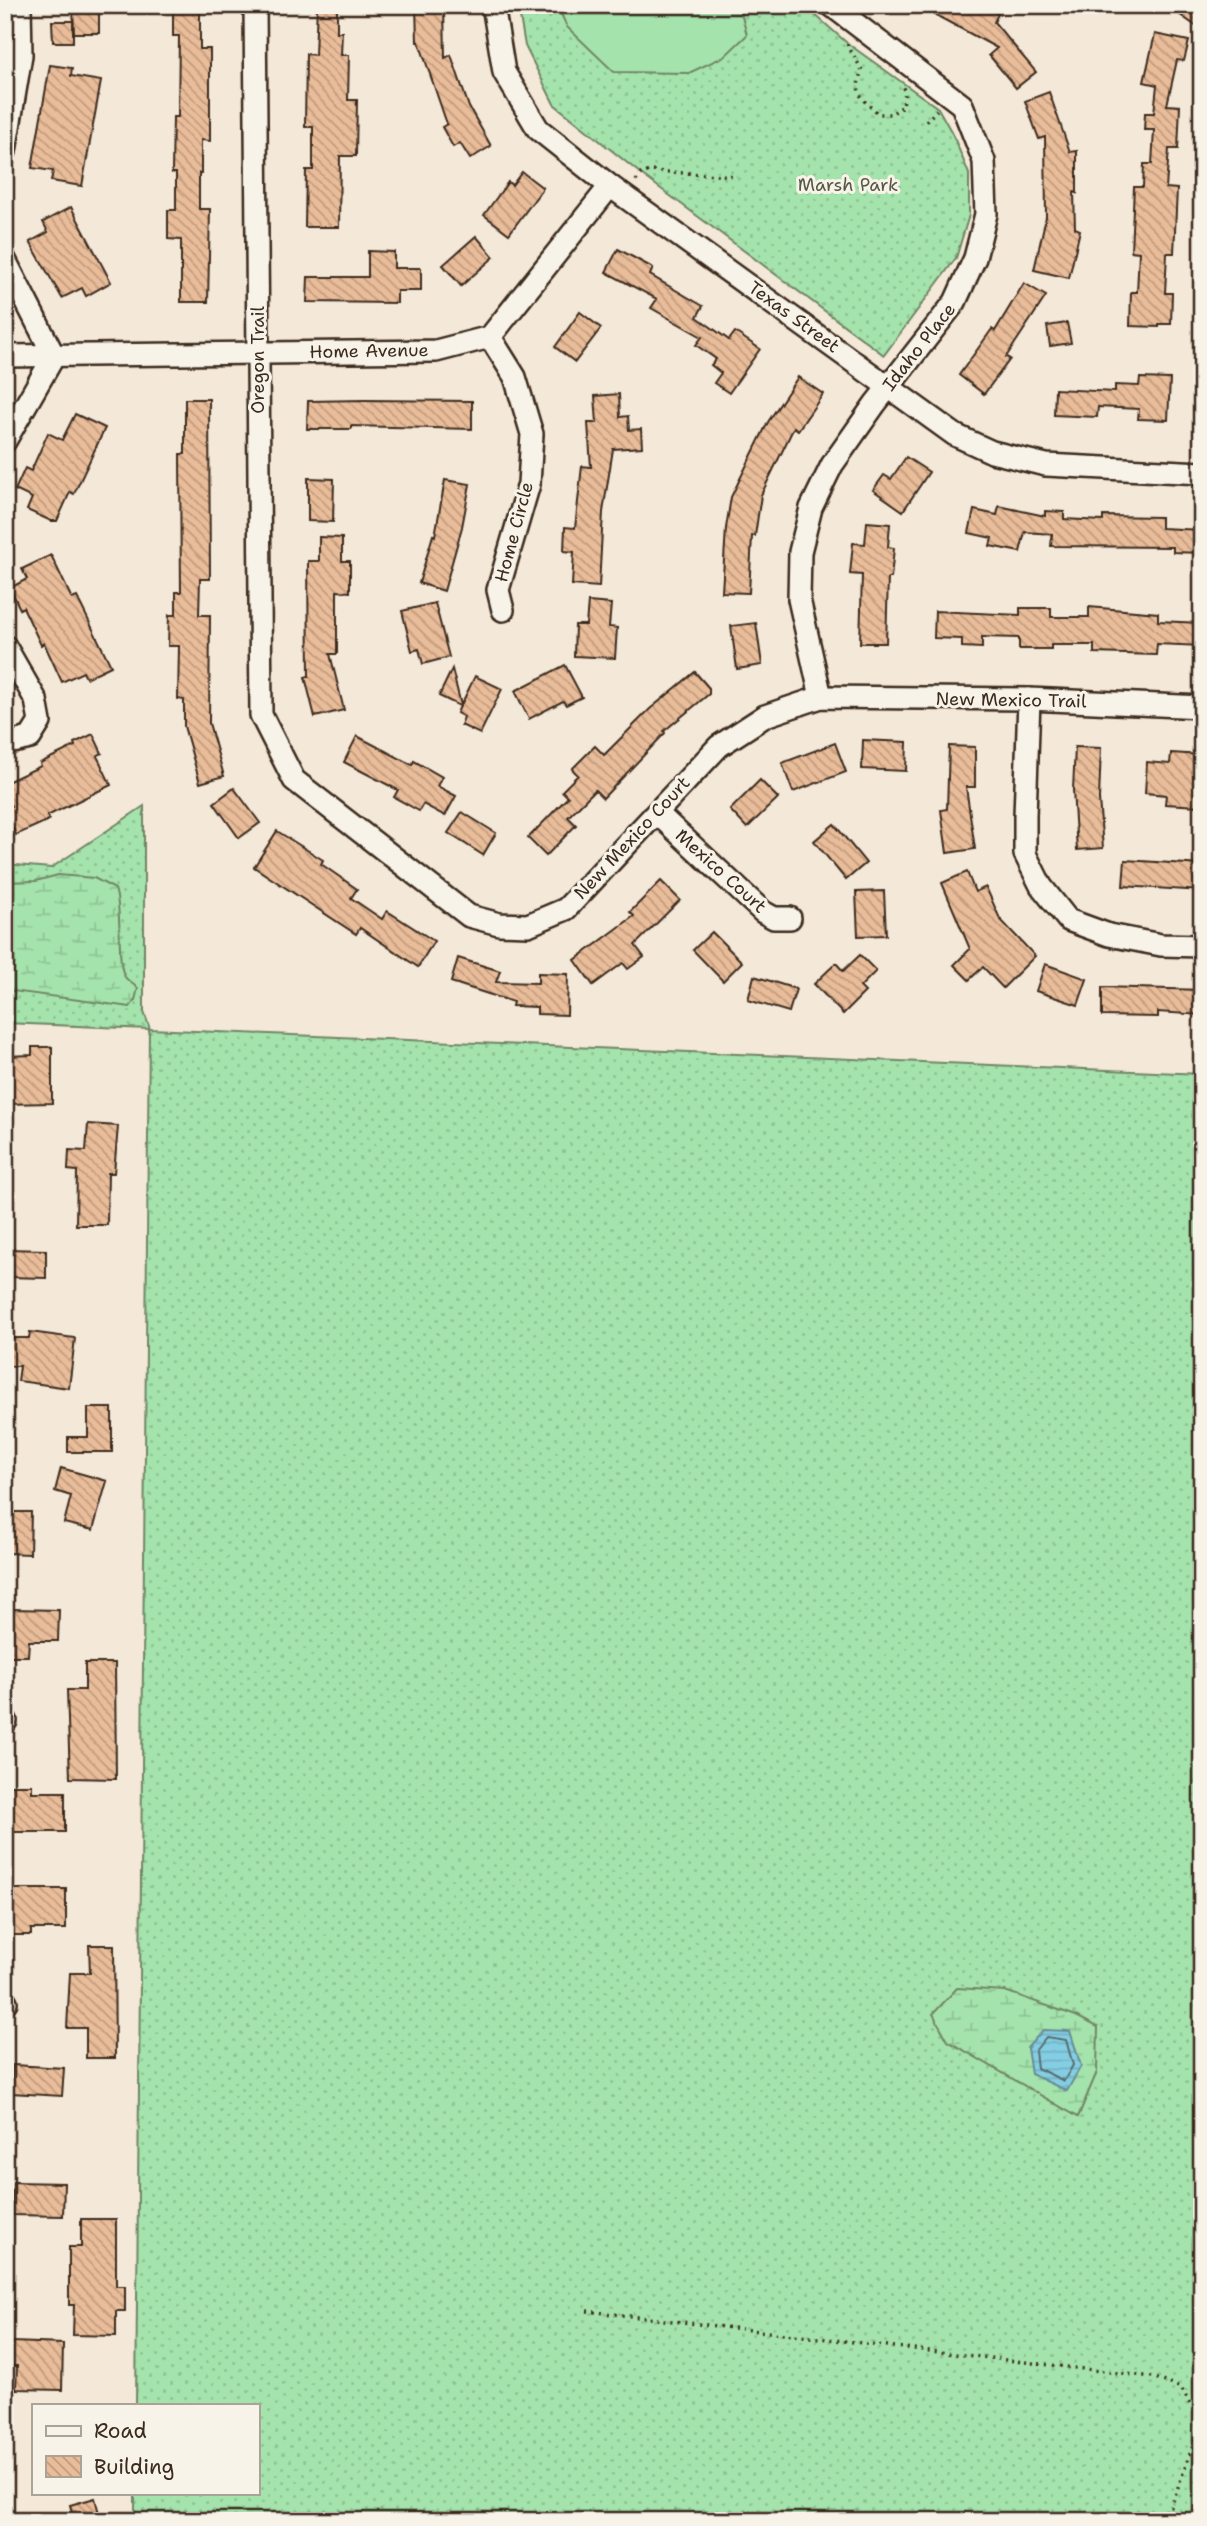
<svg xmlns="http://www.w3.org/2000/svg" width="1207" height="2526" font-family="'Shantell Sans',sans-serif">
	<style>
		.grass { fill: url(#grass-dots); stroke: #708665; stroke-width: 2 }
		.wetland { fill: url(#wetland-marsh); stroke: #708665; stroke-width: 2 }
		.garden { fill: #a4e3ac; stroke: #708665; stroke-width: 2 }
		.water { fill: url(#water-rules); stroke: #678c95; stroke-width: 2 }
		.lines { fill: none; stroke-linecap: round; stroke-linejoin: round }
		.shore { stroke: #586c6d; stroke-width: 2 }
		.building { fill: url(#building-back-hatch); stroke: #3b2a1e; stroke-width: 2 }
		.street-casing { stroke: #3b2a1e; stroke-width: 26 }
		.path { stroke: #3b2a1e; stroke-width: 3.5; stroke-dasharray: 2 5; stroke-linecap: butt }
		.street { stroke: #f7f3e8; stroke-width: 21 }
		.labels { text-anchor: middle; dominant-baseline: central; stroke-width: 6; stroke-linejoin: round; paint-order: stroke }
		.park-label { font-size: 18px; fill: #555842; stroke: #f7f3e8 }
		.street-label { font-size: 18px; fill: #3b2a1e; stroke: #f7f3e8 }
	</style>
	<defs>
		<pattern id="grass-dots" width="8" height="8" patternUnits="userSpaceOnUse" patternTransform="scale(1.75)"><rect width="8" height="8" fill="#a4e3ac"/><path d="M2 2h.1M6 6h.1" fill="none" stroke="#8ec394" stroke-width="1.8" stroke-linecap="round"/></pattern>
		<pattern id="wetland-marsh" width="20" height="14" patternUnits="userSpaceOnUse" patternTransform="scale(1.75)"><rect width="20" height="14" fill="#a4e3ac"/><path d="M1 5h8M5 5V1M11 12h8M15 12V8" fill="none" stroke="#8ec394"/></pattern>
		<pattern id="water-rules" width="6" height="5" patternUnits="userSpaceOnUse" patternTransform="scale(1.75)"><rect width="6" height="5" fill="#84cee4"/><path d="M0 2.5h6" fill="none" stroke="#73b1c3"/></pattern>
		<pattern id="building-back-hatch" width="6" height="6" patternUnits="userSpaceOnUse" patternTransform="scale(1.75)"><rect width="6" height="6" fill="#eabd9a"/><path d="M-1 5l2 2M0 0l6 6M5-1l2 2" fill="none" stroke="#bf9a7d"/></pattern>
	</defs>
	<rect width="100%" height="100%" fill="#f4e8d8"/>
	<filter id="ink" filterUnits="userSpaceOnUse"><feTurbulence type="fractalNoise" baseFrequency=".0143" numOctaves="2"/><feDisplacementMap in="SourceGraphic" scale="14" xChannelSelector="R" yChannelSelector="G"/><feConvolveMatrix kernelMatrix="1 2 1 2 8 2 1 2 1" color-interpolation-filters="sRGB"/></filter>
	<g filter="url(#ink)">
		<!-- grass -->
		<g class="grass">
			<polygon points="518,5 804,5 847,43 938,108 953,135 969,174 969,215 956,258 884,355 641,174 554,104 525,46"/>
			<polygon points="144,806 144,1012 150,1029 1202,1074 1202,2521 135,2521 135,2493 257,2493 257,2405 136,2405 149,1029 5,1023 5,864 51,868"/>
		</g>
		<!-- wetland -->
		<g class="wetland">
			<path d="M58,875l36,3 21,11c8,22 1,74 10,88 3,4 9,8 13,11l-3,12 -5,7 -125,-17v-108l31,-1z"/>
			<polygon points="957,1988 1005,1991 1076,2016 1098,2027 1097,2072 1078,2117 948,2041 933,2014"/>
		</g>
		<!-- garden -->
		<polygon class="garden" points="557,5 739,5 747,35 725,56 689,73 614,72 567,27"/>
		<!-- water -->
		<polygon class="water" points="1043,2030 1070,2031 1081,2066 1067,2091 1031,2074 1027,2048"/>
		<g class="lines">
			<!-- shore -->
			<polygon class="shore" points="1046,2037 1066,2040 1073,2065 1064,2081 1037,2068 1035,2051"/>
		</g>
		<!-- building -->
		<g class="building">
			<polygon points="73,5 99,5 99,33 74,33"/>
			<polygon points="173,5 200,5 200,49 210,49 210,141 201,140 201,173 199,173 199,209 210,209 208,302 181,302 181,240 168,239 168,210 176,210 176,173 172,173 173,117 178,117 179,36 173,36"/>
			<polygon points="317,5 337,5 337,32 342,32 341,55 349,55 348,100 357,100 356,156 340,156 339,227 305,227 306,170 313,170 313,127 305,127 306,54 315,55"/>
			<polygon points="416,5 444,5 445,58 451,55 469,107 491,146 470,159 460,143 453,147 442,127 447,124 419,42 417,42"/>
			<polygon points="917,5 982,5 998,14 994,22 1036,72 1016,88 989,55 997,48"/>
			<polygon points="1166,5 1202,5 1202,17 1196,26"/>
			<polygon points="52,21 73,21 73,42 53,42"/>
			<polygon points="1155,34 1189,41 1184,61 1177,60 1167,105 1180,106 1178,149 1169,149 1166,188 1177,189 1174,253 1167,253 1165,293 1172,293 1171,324 1159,324 1159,327 1130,326 1131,292 1137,292 1139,252 1131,251 1134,187 1143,187 1144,164 1152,164 1154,130 1144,130 1145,113 1154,113 1157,85 1144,82"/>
			<polygon points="50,65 72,68 71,76 101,81 82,186 51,181 53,171 32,168"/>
			<polygon points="1049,92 1070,152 1077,151 1077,193 1074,192 1075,228 1080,230 1069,278 1034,270 1046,217 1045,137 1039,139 1025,101"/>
			<polygon points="522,172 543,188 509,234 484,215 508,182 512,185"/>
			<polygon points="71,207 111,282 86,296 82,288 62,298 30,242 48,232 43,222"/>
			<polygon points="476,236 494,257 461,286 443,265"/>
			<polygon points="618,249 653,268 650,275 703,306 697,317 729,340 735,332 760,349 729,393 714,383 721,373 711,365 716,359 696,345 702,337 651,308 657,299 606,272"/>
			<polygon points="368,251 394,252 394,268 421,268 421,291 397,291 397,303 307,302 308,277 368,277"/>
			<polygon points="1024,283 1046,296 1006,357 1010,359 984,394 959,375 992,329 995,331"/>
			<polygon points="580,312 601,328 575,362 555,347"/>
			<polygon points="1067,323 1071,343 1050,346 1047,326"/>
			<polygon points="798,377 823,394 798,430 794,427 761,495 755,536 752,536 749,593 722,592 726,528 731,497 768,422"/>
			<polygon points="1140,378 1170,379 1168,420 1138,419 1139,409 1098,407 1097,417 1054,415 1055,389 1115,392 1115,385 1139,386"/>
			<polygon points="619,394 620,417 628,416 629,430 641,429 642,447 613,449 603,512 599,587 572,585 574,552 564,551 565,527 575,528 582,466 591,467 588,423 597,423 595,396"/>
			<polygon points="185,399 209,399 210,579 200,579 199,615 210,615 209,723 224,776 200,783 184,726 184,700 178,699 179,646 168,646 169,615 176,615 176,592 181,592 180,454 185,454"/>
			<polygon points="364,400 472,401 472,429 351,426 351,429 307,429 308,401"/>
			<polygon points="75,414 105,428 74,494 70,492 57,521 51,521 27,510 32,498 15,490 25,468 31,471 48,433 62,440"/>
			<polygon points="906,457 929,472 903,511 873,490 884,475 891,479"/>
			<polygon points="308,478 334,479 333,522 308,521"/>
			<polygon points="445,480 470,484 462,527 444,591 419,583 433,535 435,536"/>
			<polygon points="999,506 1045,516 1045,511 1064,512 1064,519 1103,521 1103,516 1161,517 1161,528 1202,530 1202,553 1173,552 1173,547 1051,546 1052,534 1025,532 1020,552 990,546 992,538 969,533 974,510 997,515"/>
			<polygon points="867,522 890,524 888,547 894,548 891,578 888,578 886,643 860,643 862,575 850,574 853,543 865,544"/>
			<polygon points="319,537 342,538 342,561 350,561 350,592 337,591 337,654 330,654 344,710 315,717 305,677 309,676 308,561 319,561"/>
			<polygon points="51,555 72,599 77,597 111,666 86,678 83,672 62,682 44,643 41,645 23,607 20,609 10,588 27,579 22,569"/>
			<polygon points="588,602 611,604 609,627 617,628 615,658 574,656 575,625 586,625"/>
			<polygon points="435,603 449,657 423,664 419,649 412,651 402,611"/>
			<polygon points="1089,607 1158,613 1158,621 1202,623 1202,646 1157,644 1156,655 1094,653 1094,645 1051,645 1051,649 1019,649 1019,638 982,637 982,648 962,647 962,639 934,638 935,611 1020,615 1020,608 1051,608 1051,617 1089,617"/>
			<polygon points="756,623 762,665 737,669 731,626"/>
			<polygon points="565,665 582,697 566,705 563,701 529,719 515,691"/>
			<polygon points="452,669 461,705 475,676 502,689 480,734 461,725 464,717 457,713 460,706 439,696"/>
			<polygon points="695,672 709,688 709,694 664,731 665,733 603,798 595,790 568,817 576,825 546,856 528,838 568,797 562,791 578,775 572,769 595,746 604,755 650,709"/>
			<polygon points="93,734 102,753 97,756 111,785 47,816 49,820 16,835 5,812 5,808 11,806 5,793 5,783 41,766 40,763 75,746 74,743"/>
			<polygon points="357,736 412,765 414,761 442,777 437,786 456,796 445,816 423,804 419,811 394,797 398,790 344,762"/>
			<polygon points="863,740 907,742 906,771 862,769"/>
			<polygon points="835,743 846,772 793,792 782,763"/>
			<polygon points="949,746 975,747 975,787 966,787 975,849 947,853 941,810 947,809"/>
			<polygon points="1075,747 1101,748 1099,799 1103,848 1077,850 1073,790"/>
			<polygon points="1171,753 1202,755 1199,806 1165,804 1166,795 1145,793 1147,762 1170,764"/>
			<polygon points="760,780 778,798 747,828 730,810"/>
			<polygon points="234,788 260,823 239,838 214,803"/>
			<polygon points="462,812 496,833 483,855 448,833"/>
			<polygon points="834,824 866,863 846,880 814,841"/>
			<polygon points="277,831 323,860 321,864 357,889 351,898 382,919 387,911 434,941 418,967 360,928 356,934 254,867"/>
			<polygon points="1125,860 1202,865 1202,891 1123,886"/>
			<polygon points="967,872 975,892 986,887 1000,919 1035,956 1003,988 983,967 969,980 954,965 970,949 942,883"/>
			<polygon points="661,881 680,900 635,945 644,957 628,969 623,963 593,985 575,960 634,916 630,912"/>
			<polygon points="884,891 886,935 858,936 856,892"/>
			<polygon points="712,932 742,962 723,981 693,950"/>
			<polygon points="860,955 876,971 860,987 865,992 843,1014 814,984 836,963 843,971"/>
			<polygon points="458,958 500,971 496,982 538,983 538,973 568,974 567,1015 537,1014 537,1007 512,1006 513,1002 451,982"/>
			<polygon points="1045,964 1087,979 1078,1005 1036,991"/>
			<polygon points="754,976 796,989 789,1012 748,1000"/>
			<polygon points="1102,987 1202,990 1202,1015 1158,1012 1158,1017 1102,1016"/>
			<polygon points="32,1047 52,1047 52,1103 5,1104 7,1056 32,1055"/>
			<polygon points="88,1124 118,1126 114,1173 108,1173 107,1225 76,1225 77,1171 68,1170 69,1150 86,1151"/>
			<polygon points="5,1249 46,1250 46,1278 5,1277"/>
			<polygon points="30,1332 75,1338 69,1388 18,1381 20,1366 5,1366 5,1338 29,1338"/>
			<polygon points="88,1408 112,1408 112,1452 68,1452 68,1437 88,1437"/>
			<polygon points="61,1468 107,1481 93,1530 64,1523 71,1496 55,1491"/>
			<polygon points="6,1512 31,1512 30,1554 5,1553"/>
			<polygon points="11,1609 59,1610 58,1641 29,1641 28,1656 10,1656"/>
			<polygon points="85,1663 115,1663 116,1779 70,1778 67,1690 85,1690"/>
			<polygon points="11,1785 32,1785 32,1792 65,1792 65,1832 11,1832"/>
			<polygon points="11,1889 66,1889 66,1929 31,1929 31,1935 10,1935"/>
			<polygon points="89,1945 114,1945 115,2058 86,2058 86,2028 67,2028 70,1973 90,1973"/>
			<polygon points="13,2065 64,2068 62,2096 11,2093"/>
			<polygon points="13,2182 64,2183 63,2216 12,2215"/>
			<polygon points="81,2219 116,2219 116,2286 125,2286 125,2311 116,2311 116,2336 73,2335 74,2305 69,2305 69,2247 81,2247"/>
			<polygon points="12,2342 63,2344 62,2390 16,2389 17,2366 12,2366"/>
			<polygon points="95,2498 101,2521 74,2521 70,2505"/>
		</g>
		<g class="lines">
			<defs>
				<g id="street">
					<polyline points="255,5 261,715 294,780 469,916 499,924 528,925 566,909 719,746 765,716 821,697 1029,699 1202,707"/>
					<polyline points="493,5 504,72 538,129 610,186 955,435 992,452 1046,465 1202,473"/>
					<polyline points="5,151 21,55 20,5"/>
					<polyline points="5,260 54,356"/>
					<polyline points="490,337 515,377 532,434 529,484 498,590 503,610"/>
					<polyline points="5,356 436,351 490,337 610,186"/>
					<polyline points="5,441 54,356"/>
					<polyline points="5,646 36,700 40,722 30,738 13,742 5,740"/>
					<polyline points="821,697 799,599 800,552 811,508 832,465 875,404 955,302 975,258 986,214 984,161 962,105 831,5"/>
					<polyline points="1029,699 1025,816 1025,854 1041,886 1068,920 1109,935 1161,945 1202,946"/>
					<polyline points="657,813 763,912 774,918 790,918"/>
					<polyline points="5,1721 6,1721"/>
					<polyline points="5,2002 6,2002"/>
				</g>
			</defs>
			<!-- street casing -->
			<use href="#street" class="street-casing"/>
			<!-- path -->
			<g class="path">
				<path d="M847,44l15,26c-9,23 -1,29 17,44h12l12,-8 2,-15 -4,-6"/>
				<polyline points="926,121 937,110"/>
				<polyline points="636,181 641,174 650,171 737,176"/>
				<polyline points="587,2311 1153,2377 1181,2388 1201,2424"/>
				<polyline points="1166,2521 1202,2420"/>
			</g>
			<!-- street -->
			<use href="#street" class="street"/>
		</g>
	</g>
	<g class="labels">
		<!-- park labels -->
		<g class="park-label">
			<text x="848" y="185">Marsh Park</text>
		</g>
		<!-- street labels -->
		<g class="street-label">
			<text transform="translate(794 317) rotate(36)">Texas Street</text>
			<text transform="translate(919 347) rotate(-52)">Idaho Place</text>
			<text transform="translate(369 351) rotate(-1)">Home Avenue</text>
			<text transform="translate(258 360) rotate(-90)">Oregon Trail</text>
			<text transform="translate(514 532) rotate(-75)">Home Circle</text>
			<text transform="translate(1011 700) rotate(1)">New Mexico Trail</text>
			<text transform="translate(632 838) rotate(-47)">New Mexico Court</text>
			<text transform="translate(721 871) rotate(42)">Mexico Court</text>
		</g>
	</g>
	<!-- margin -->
	<rect width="1207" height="2526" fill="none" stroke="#f7f3e8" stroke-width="28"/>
	<rect x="14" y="14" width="1179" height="2498" fill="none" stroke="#3b2a1e" stroke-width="2.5" filter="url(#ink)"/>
	<!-- legend -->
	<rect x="32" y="2404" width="228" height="91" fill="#f7f3e8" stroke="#aca397" stroke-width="2"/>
	<rect x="46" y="2426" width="35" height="10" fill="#f7f3e8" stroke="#aca397" stroke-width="2"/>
	<text x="94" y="2438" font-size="21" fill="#3b2a1e">Road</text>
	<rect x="46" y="2456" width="35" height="21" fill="url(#building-back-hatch)" stroke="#aca397" stroke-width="2"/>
	<text x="94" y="2474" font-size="21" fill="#3b2a1e">Building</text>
</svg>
